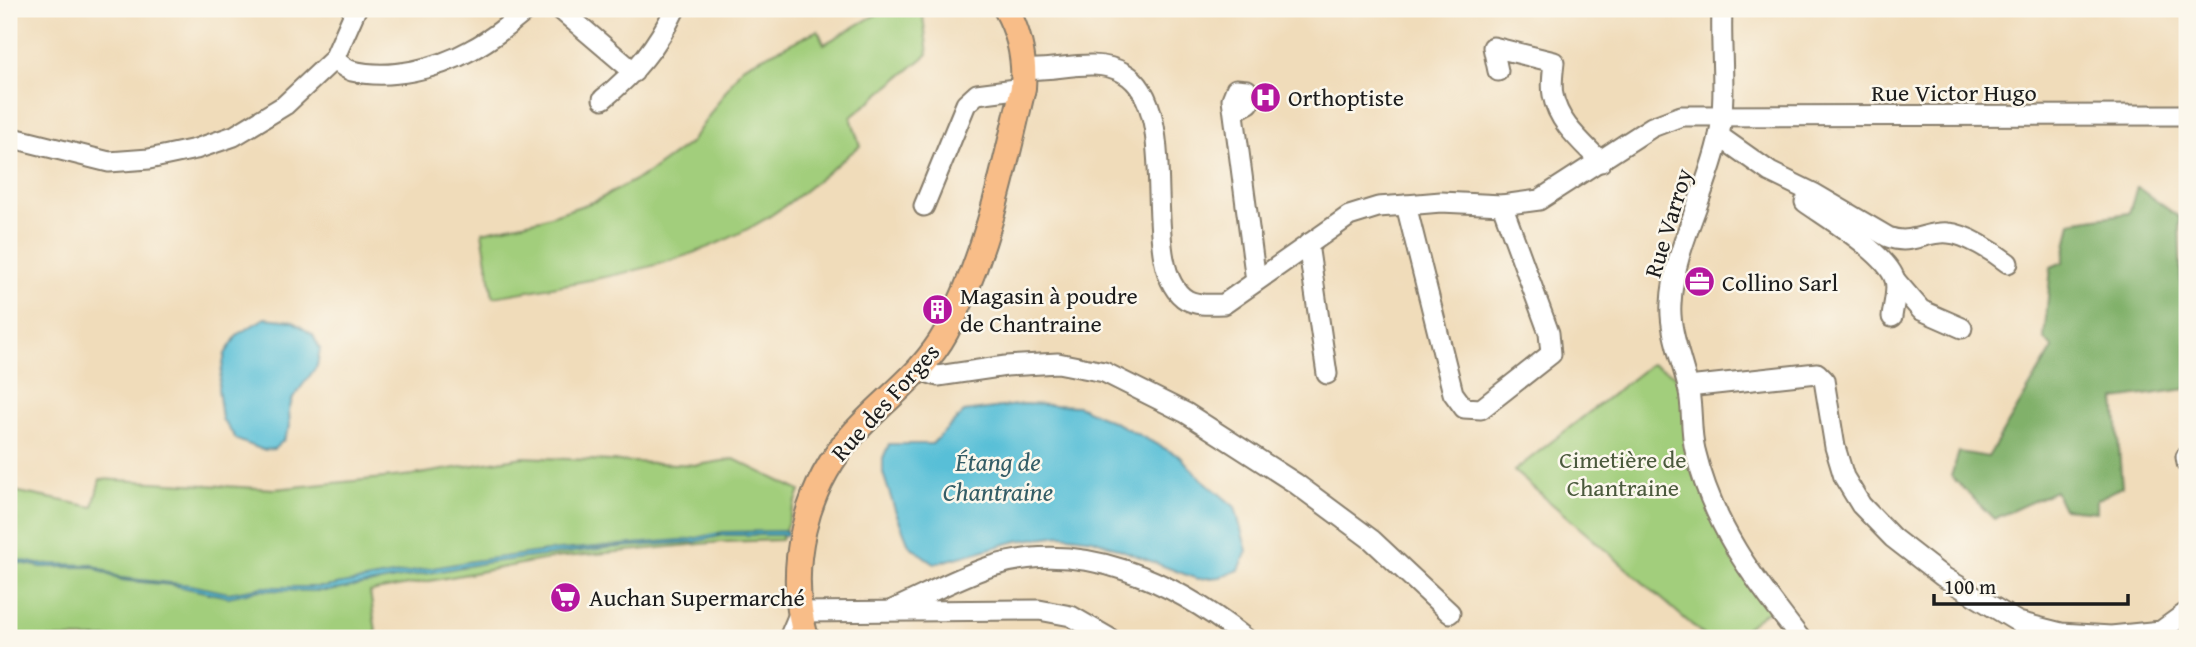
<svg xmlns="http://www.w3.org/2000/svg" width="2196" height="647" font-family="'Gentium Book Plus',serif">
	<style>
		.green { fill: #a2ce7b; stroke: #5f754c; stroke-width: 2 }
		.forest { fill: #81b16b; stroke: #4e6644; stroke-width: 2 }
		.water { fill: #59bfd7; stroke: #3a6e7a; stroke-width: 2 }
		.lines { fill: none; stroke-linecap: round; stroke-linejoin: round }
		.minor-casing { stroke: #867c6b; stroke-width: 23 }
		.major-casing { stroke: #867c6b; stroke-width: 28 }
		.minor { stroke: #fff; stroke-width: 19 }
		.major { stroke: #f8bd88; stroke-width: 24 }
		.labels { text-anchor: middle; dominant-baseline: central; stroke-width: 5; stroke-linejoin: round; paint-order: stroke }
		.street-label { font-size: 24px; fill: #1c1c1c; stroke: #fbf7ec }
		.poi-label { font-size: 24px; fill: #1c1c1c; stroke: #fbf7ec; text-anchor: start }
		.park-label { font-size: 24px; fill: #4b5a3d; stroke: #fbf7ec }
		.water-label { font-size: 26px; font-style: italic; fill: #345d67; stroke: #fbf7ec }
	</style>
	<rect width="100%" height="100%" fill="#fbf7ec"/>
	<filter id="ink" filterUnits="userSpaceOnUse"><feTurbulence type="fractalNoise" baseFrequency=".0143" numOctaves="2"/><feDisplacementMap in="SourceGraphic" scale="14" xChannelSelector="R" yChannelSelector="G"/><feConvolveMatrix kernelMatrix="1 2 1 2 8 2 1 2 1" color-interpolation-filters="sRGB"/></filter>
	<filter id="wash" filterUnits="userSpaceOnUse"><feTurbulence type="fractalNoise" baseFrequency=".00686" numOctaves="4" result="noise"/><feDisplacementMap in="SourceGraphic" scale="28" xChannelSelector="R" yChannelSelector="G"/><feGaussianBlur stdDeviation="1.57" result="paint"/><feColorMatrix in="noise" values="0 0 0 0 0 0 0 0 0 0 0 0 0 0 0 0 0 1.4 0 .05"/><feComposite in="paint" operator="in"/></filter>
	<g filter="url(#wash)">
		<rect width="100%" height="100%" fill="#f0dcba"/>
		<!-- green -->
		<g class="green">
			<path d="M886,9h36l6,45 -77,63 9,29c-30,23 -61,52 -93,72 -83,51 -180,63 -274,79l-11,-65 59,-13 55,-18 52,-28 43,-31 51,-75 76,-37 6,14z"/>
			<polygon points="1651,364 1683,378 1689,456 1770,609 1733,638 1707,638 1514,471"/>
			<polygon points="523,457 698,465 734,459 800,491 781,540 722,542 554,558 370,592 377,638 9,638 9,490 93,507 100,479 275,489 413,475"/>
		</g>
		<!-- forest -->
		<polygon class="forest" points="2137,187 2179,217 2181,286 2187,285 2187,389 2115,399 2122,487 2096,500 2096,512 2064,509 2055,491 1994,519 1951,476 1959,452 1988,457 2053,348 2044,338 2051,267 2063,262 2071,222 2129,213"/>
		<!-- water -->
		<g class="water">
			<polygon points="265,318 292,321 313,335 320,349 317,366 293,398 289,410 290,427 283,441 274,449 263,450 237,440 222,419 218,388 225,354 238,334"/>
			<polygon points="1024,404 1078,406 1118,424 1181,457 1196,474 1235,507 1247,551 1239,570 1220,577 1197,579 1093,539 1061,535 1017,541 934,564 909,545 895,510 883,473 883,458 889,444 932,444 964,412"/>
			<polygon points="787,531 787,535 724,535 695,542 607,548 484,563 329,591 260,590 228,597 172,585 120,580 93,567 41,567 9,561 9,558 38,564 93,565 120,578 191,585 228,593 263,587 325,587 473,561 548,551 692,539 723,532"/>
		</g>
	</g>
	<g filter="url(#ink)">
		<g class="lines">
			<defs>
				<g id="minor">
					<polyline points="560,9 634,72"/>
					<path d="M1722,9c-2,41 5,86 -3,127 -11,55 -46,113 -48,168 -2,26 11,57 17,83 5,20 2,42 7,63 18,76 58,128 105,188"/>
					<path d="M334,59c5,4 11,10 18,12 38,9 85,-2 119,-21 21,-11 39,-26 57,-41"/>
					<path d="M1025,69c31,3 70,-13 99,4 62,35 10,196 63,227 11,6 25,4 37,4l125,-88 29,-9 28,-2 35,-3 61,3 37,-5 113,-73 29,-11 506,-1"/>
					<path d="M1498,71l-5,-24 61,15c-1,10 -3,23 -1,33 5,28 29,47 48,67"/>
					<path d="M603,99c33,-27 54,-52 72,-90"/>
					<polyline points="1234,111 1249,103 1251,96 1247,90 1236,89 1232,99 1256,281"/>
					<path d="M1719,136l51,36 43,21 75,44c23,9 38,-6 60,-4 18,1 46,19 60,30"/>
					<polyline points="9,137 109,162 149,159 196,149 234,136 285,105 334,59 356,9"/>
					<path d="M1805,202c22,16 83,52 90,78 3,10 -2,27 -3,37"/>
					<polyline points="1406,205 1453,393 1464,408 1481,409 1551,354 1549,333 1502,205"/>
					<polyline points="924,206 966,104 977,94 1023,88"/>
					<polyline points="1308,244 1327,374"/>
					<polyline points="1896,281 1921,310 1962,328"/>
					<polyline points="920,370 938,376 1006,366 1058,363 1104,372 1186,413 1295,483 1372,540 1450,613"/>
					<polyline points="1688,387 1817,373 1824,380 1835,447 1844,477 1861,505 1893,538 1942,576 2018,622 2061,633 2111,636 2161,631 2187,612"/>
					<polyline points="2186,457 2187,463"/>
					<path d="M892,610c32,-14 64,-32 97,-43 92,-30 186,15 256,71"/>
					<polyline points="789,638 800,612 1039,610 1071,616 1109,638"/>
				</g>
				<path id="major" d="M806,638c-20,-70 -2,-150 47,-204 31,-35 70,-60 93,-102 40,-75 58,-162 77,-244 2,-29 -3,-54 -17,-79"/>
			</defs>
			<!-- minor casing -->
			<use href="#minor" class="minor-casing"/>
			<!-- major casing -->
			<use href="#major" class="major-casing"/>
			<!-- minor -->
			<use href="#minor" class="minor"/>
			<!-- major -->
			<use href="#major" class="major"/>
		</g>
	</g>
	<!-- icons -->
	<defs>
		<symbol id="hospital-disc" viewBox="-11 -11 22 22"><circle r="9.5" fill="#b5179e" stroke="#fbf7ec"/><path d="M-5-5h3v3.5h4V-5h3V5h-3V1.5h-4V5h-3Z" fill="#fff"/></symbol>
		<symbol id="office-disc" viewBox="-11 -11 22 22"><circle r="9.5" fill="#b5179e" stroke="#fbf7ec"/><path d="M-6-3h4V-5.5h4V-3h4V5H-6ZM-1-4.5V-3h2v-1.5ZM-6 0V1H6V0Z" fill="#fff"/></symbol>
		<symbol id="building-disc" viewBox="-11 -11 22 22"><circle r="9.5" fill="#b5179e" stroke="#fbf7ec"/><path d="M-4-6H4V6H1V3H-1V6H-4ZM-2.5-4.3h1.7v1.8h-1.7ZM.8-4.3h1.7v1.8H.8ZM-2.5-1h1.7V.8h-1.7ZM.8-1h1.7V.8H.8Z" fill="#fff"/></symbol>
		<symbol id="supermarket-disc" viewBox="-11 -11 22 22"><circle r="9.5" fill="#b5179e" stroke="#fbf7ec"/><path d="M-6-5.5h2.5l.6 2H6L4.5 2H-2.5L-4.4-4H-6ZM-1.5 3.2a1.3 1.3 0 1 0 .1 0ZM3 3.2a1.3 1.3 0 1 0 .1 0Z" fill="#fff"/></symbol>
	</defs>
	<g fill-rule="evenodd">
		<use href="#hospital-disc" x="1248" y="80" width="35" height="35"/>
		<use href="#office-disc" x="1682" y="264" width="35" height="35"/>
		<use href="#building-disc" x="920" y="292" width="35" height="35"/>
		<use href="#supermarket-disc" x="548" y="580" width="35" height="35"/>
	</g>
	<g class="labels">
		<!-- street labels -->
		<g class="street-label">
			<text x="1954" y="92">Rue Victor Hugo</text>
			<text transform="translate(1668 223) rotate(-73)">Rue Varroy</text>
			<text transform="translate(885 402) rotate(-48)">Rue des Forges</text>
		</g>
		<!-- poi labels -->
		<g class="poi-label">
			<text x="1288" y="97">Orthoptiste</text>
			<text x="1722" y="282">Collino Sarl</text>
			<text x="960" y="295">Magasin à poudre<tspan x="960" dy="28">de Chantraine</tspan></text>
			<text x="589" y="597">Auchan Supermarché</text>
		</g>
		<!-- park labels -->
		<g class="park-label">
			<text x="1623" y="459">Cimetière de<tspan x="1623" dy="28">Chantraine</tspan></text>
		</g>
		<!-- water labels -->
		<g class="water-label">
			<text x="998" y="461">Étang de<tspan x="998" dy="30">Chantraine</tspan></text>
		</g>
	</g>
	<!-- margin -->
	<rect width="2196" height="647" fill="none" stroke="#fbf7ec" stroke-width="35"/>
	<!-- scale -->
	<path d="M1934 594v10h194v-10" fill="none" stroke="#1c1c1c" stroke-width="3.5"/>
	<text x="1944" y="594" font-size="21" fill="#1c1c1c" stroke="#fbf7ec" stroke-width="5" paint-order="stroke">100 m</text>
</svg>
